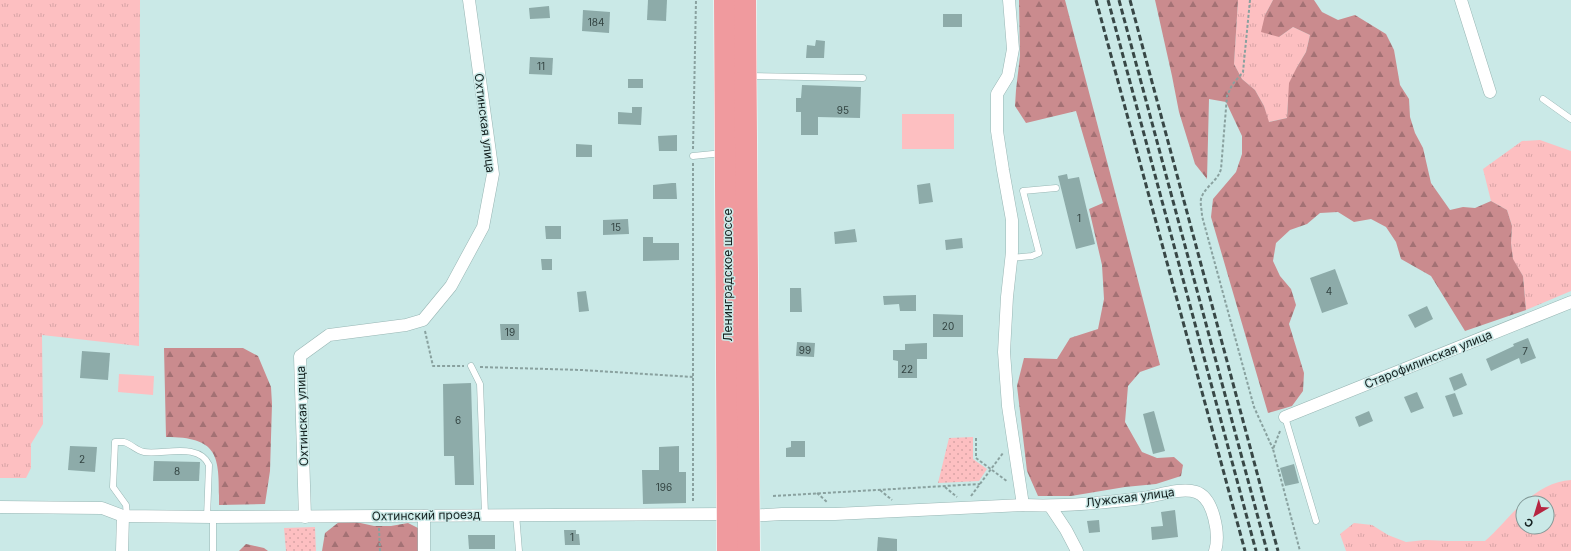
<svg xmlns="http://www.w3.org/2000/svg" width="1571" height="551" font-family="Inter,sans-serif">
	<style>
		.grass { fill: url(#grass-tufts) }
		.forest { fill: url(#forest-firs) }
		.park { fill: url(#park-dots) }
		.pitch { fill: #fdbfc1 }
		.building { fill: #8daba9 }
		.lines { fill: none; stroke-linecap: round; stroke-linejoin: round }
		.lane-casing { stroke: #98b6b4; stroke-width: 7 }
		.street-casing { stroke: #98b6b4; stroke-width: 13 }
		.highway-casing { stroke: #fff; stroke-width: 23 }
		.path { stroke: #89a19f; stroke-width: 2; stroke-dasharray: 3 2; stroke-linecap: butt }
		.lane { stroke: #fff; stroke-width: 6 }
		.street { stroke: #fff; stroke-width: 12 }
		.highway { stroke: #f09a9e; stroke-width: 22 }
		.rail { stroke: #384746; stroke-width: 3; stroke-dasharray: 6 3; stroke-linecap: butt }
		.labels { text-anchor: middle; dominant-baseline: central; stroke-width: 3; stroke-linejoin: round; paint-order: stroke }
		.number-label { font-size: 10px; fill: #334442 }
		.street-label { font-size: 12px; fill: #152120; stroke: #cae9e7 }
	</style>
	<defs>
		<pattern id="grass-tufts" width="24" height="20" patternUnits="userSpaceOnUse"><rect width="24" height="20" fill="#fdbfc1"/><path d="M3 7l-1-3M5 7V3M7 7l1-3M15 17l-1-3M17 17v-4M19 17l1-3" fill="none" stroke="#d8a4a6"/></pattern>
		<pattern id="forest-firs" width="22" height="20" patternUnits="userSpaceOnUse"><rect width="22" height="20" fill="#ca8b8e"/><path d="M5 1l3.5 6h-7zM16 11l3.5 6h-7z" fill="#a37174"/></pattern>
		<pattern id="park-dots" width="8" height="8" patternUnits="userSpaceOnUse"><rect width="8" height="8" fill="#fdbfc1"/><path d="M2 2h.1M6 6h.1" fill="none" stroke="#d8a4a6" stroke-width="1.8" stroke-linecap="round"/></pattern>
	</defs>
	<rect width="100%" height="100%" fill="#cae9e7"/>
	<!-- grass -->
	<g class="grass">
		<polygon points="0,0 140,0 139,346 42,335 43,424 31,444 31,468 26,478 0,478"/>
		<polygon points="1238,0 1273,0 1265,15 1279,37 1293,27 1310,35 1306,52 1297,67 1288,101 1287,118 1268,122 1264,106 1255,90 1242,79 1234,64"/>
		<polygon points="1540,140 1571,151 1571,291 1526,310 1523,276 1513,260 1511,243 1512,226 1507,210 1491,201 1483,169 1522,141"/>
		<path d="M1571,480v71h-225l-6,-17 14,-11 18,2 16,10 18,7 19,-2 23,1h37c14,-12 24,-26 38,-38v24h24v-24h-24c14,-12 30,-22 48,-23z"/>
	</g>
	<!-- forest -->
	<g class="forest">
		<polygon points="1019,0 1065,0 1160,365 1140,372 1128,386 1125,422 1142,452 1157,458 1174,457 1183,465 1181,476 1156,484 1125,487 1071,496 1038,496 1027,471 1017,386 1024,358 1057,359 1070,338 1098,329 1104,299 1102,265 1089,209 1103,203 1076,111 1026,123 1015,106 1016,90 1020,56"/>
		<polygon points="1155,0 1238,0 1234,64 1242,79 1255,90 1264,106 1269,122 1287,118 1289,83 1297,67 1306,52 1310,35 1293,27 1279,37 1261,32 1265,15 1273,0 1314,0 1322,12 1338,20 1355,15 1386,34 1394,50 1400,85 1409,99 1410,117 1415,133 1423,148 1431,183 1450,210 1463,207 1475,208 1491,201 1507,210 1512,226 1511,243 1513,259 1523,276 1526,310 1465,331 1431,276 1401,259 1396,242 1386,227 1371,219 1354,222 1338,212 1320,213 1307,224 1290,230 1276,243 1273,261 1280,276 1291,289 1296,305 1289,324 1304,373 1303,391 1292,406 1268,413 1211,217 1213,199 1236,172 1242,154 1242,136 1226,102 1209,99 1207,179 1195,164 1179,112 1172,76"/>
		<path d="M164,348h79l15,8 13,31 1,17 -2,67 -5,33 -46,1c0,-47 2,-68 -53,-68z"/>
		<polygon points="339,522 356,522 374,526 391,526 408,523 418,528 418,551 322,551 325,533"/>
		<polygon points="246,544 264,548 268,551 239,551"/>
	</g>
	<!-- park -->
	<g class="park">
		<polygon points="973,437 973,459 987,469 979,481 938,483 949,438"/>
		<polygon points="315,527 316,551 286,551 284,528"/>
	</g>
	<!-- pitch -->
	<g class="pitch">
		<rect x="902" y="114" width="52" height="35"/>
		<polygon points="119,374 154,376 153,395 118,392"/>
	</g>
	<!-- building -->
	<g class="building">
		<polygon points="648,0 667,0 666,21 647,20"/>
		<polygon points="549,6 550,18 530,19 529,8"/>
		<polygon points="583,10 610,12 609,33 582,31"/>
		<rect x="943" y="14" width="19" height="13"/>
		<polygon points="816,40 825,41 824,58 806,58 807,45 815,46"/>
		<polygon points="530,57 553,58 552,75 529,74"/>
		<rect x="628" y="79" width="15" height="9"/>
		<polygon points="802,85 861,87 860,118 818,117 818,135 801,135 801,112 796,112 796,98 801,98"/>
		<polygon points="632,107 642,107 641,125 618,124 618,112 632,113"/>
		<polygon points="677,135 677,151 659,151 658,136"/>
		<polygon points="576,144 592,145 592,157 576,157"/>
		<polygon points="1067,174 1068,179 1079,177 1095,244 1076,249 1058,176"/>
		<polygon points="672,183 676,183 677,199 653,199 653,185"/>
		<polygon points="930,183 933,202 919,204 917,185"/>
		<polygon points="628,219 629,234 603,235 603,220"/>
		<polygon points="545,226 561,226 561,239 546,239"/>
		<polygon points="855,229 857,242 835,244 834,232"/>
		<polygon points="643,237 653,237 653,243 679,243 679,260 643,261"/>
		<polygon points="962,238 963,248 946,250 945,240"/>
		<polygon points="541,259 552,259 552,270 542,270"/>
		<polygon points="1335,269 1348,304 1322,313 1310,278"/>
		<polygon points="790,288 801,288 802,312 790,312"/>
		<polygon points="586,291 589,311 579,312 577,292"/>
		<polygon points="916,295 916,311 900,311 899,304 884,305 883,296"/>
		<polygon points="1427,306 1433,319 1415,328 1408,315"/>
		<polygon points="933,314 963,315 963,337 933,337"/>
		<polygon points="500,324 519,324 519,340 501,340"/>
		<polygon points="1528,338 1536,358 1521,364 1519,358 1491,371 1486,359 1514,346 1513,344"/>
		<polygon points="797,342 815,343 814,357 796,356"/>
		<polygon points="927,343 927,359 917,359 917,378 898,378 898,361 893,360 893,350 905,350 905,344"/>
		<polygon points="82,351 110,353 108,380 80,378"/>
		<polygon points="1462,373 1467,385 1454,391 1449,378"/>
		<polygon points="471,383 474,485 455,485 454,456 444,456 443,384"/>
		<polygon points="1417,392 1424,408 1411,413 1404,397"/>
		<polygon points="1455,393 1463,414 1453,417 1445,396"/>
		<polygon points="1154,411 1165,451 1153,454 1143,414"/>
		<polygon points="1369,411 1373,421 1359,427 1355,417"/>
		<polygon points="791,441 805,441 805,457 786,457 786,448 791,447"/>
		<polygon points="70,446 97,447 95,472 68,470"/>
		<polygon points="679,446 679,472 686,472 686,503 643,504 642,470 659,470 659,447"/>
		<polygon points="154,461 200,462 199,481 153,481"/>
		<polygon points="1294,464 1299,483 1285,486 1280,468"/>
		<polygon points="1175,510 1178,537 1152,540 1151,527 1163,526 1161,512"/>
		<polygon points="1099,520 1100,532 1089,533 1087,521"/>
		<polygon points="564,530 576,530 576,534 579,534 580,545 565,545"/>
		<polygon points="468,535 495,535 495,549 469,549"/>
		<polygon points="878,537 897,539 897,551 877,551"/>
	</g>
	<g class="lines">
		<defs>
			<g id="lane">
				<polyline points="749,76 863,78"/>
				<polyline points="1543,99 1571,119"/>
				<polyline points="693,156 723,153"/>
				<polyline points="1012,258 1032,256 1039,253 1023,191 1056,188"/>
				<polyline points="471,366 480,384 485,514"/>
				<polyline points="1285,417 1316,521"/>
				<polyline points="516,514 519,551"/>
				<path d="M127,516l-1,-11 -13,-18 2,-45c3,0 6,0 9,0 7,2 13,9 20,10 20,3 55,-10 65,13l-2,52"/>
				<polyline points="213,551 213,517"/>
			</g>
			<g id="street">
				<polyline points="1009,0 1013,49 1008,76 997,94 997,131 1003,170 1012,220 1012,252 1007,297 1004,352 1008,406 1023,505"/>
				<polyline points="1461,0 1490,92"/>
				<polyline points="1285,417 1571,302"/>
				<polyline points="1050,506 1066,530 1077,551"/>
				<polyline points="0,507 102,508 123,516 213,517 728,514"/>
				<polyline points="424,516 424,551"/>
				<path d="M749,516l33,-2h53l188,-9c39,2 80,-2 119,-7 15,-2 39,-11 54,-6 18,6 24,43 19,59"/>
				<polyline points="305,517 300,356 329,335 406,325 423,320 451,286 483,227 493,174 469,0"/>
				<polyline points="122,551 123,516"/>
			</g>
			<g id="highway">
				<polyline points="725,0 728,551"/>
				<polyline points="745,0 749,551"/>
			</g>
		</defs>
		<!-- lane casing -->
		<use href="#lane" class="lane-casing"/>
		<!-- street casing -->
		<use href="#street" class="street-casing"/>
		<!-- highway casing -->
		<use href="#highway" class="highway-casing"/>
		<!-- path -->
		<g class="path">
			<path d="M1250,0l-7,72 -11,13 -5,11 -6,73c-3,12 -17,18 -20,30 -1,5 1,11 1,17l52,191 19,42"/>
			<polyline points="693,149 696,0"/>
			<polyline points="693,163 693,503"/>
			<polyline points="425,331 433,366 464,366"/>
			<polyline points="480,367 581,370 693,377"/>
			<polyline points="1280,431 1273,449 1300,551"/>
			<polyline points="976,438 976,458 1008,482"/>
			<polyline points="945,487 957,497"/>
			<polyline points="880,490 892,500"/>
			<polyline points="817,493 827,502"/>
			<polyline points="773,496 980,484"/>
			<polyline points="971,496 1003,453"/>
			<polyline points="379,528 380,551"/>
		</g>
		<!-- lane -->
		<use href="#lane" class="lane"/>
		<!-- street -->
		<use href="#street" class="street"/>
		<!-- highway -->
		<use href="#highway" class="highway"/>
		<!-- rail -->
		<g class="rail">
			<polyline points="1096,0 1245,551"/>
			<polyline points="1108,0 1256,551"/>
			<polyline points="1119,0 1267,551"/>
			<polyline points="1130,0 1278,551"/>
		</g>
	</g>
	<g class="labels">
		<!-- number labels -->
		<g class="number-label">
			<text x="596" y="22">184</text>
			<text x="541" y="66">11</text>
			<text x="843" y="110">95</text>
			<text x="1079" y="218">1</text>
			<text x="616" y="227">15</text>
			<text x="1329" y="291">4</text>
			<text x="948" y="326">20</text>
			<text x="510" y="332">19</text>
			<text x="805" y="350">99</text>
			<text x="1525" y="351">7</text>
			<text x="907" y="369">22</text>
			<text x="458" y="420">6</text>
			<text x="82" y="459">2</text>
			<text x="177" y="471">8</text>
			<text x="664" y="487">196</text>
			<text x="572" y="537">1</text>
		</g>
		<!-- street labels -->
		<g class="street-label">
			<text transform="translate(485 123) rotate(83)">Охтинская улица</text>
			<text transform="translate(727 275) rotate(-90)">Ленинградское шоссе</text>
			<text transform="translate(1428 359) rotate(-22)">Старофилинская улица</text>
			<text transform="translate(302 416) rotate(-92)">Охтинская улица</text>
			<text transform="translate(1130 497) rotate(-7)">Лужская улица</text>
			<text transform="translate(426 515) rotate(-1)">Охтинский проезд</text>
		</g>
	</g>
	<!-- north arrow -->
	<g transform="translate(1535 515) rotate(218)"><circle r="19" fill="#cae9e7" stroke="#829997"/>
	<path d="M0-3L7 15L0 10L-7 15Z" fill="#b62541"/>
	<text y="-6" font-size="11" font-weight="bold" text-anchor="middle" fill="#152120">С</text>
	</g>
</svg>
